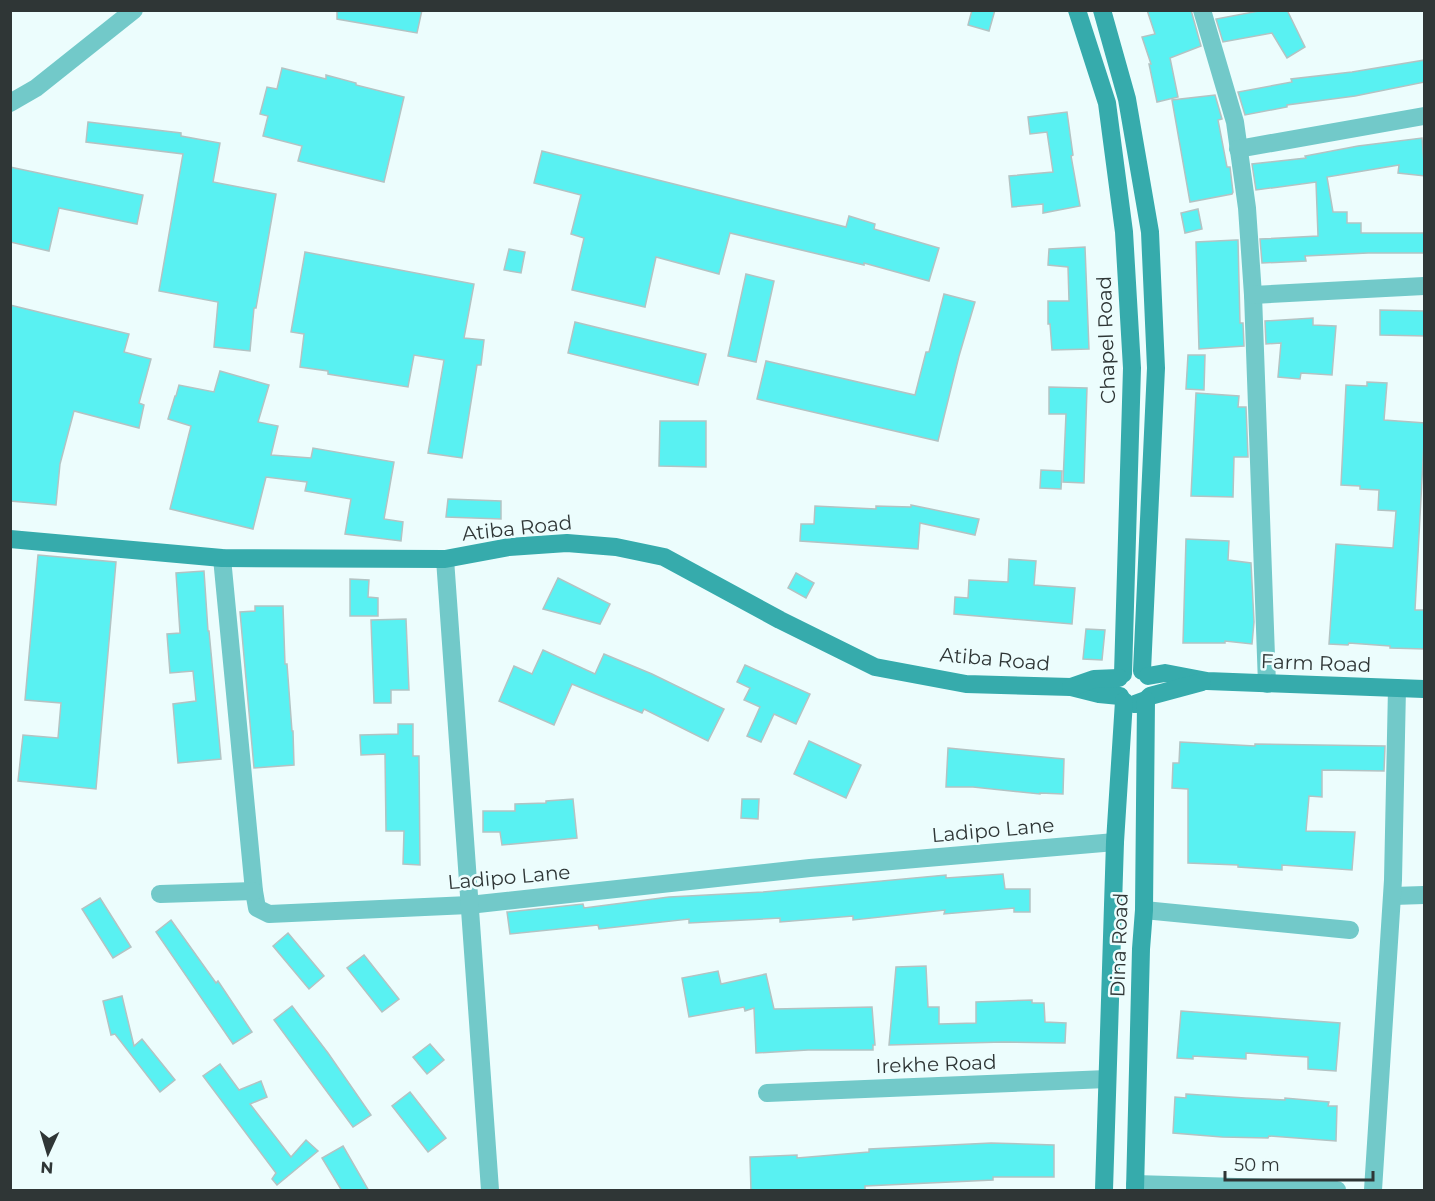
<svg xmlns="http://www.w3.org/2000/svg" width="1435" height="1201" font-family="Montserrat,sans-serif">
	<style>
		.building { fill: #59f1f2; stroke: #b3c3c3; stroke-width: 1.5 }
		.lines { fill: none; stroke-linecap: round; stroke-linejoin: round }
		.street { stroke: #72c9c9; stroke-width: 18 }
		.secondary { stroke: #36abac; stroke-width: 18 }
		.labels { text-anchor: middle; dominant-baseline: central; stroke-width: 5; stroke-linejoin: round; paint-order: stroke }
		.street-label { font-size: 20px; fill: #2f3636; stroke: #ecfdfd }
	</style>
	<rect width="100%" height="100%" fill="#ecfdfd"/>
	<!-- building -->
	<g class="building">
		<polygon points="337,10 422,10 417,33 337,19"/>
		<polygon points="972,10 995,10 989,31 968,25"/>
		<polygon points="1147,10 1191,10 1201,46 1170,58 1178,97 1157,102 1149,64 1151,64 1142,37 1155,34"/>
		<polygon points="1264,10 1287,10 1305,47 1287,58 1272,33 1223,42 1216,19"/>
		<polygon points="1425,60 1425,82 1355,96 1287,105 1287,107 1245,115 1238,92 1292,82 1291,79 1352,72"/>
		<polygon points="282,68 326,79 326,75 356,83 356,85 404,97 384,182 298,161 302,146 263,136 268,116 260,114 267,87 277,89"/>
		<polygon points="1215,95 1222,119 1218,120 1227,167 1230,167 1233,192 1232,194 1190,202 1172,100"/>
		<polygon points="1067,112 1073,155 1071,156 1080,206 1043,213 1043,204 1012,207 1009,176 1053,172 1047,132 1030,134 1028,117"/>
		<polygon points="88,122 181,133 181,136 220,143 213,182 276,194 256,308 254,308 250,351 214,347 218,302 159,291 183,154 86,142"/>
		<polygon points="1422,138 1425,176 1398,173 1399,165 1327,177 1333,212 1347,212 1347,223 1361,223 1361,233 1425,233 1425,253 1368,253 1305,256 1306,261 1262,263 1260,239 1318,236 1316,182 1256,190 1252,164 1306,158 1305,156 1358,146"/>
		<polygon points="542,151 846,227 849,216 875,224 874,229 939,248 929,281 864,263 864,265 730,233 719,274 656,257 645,307 572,290 584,238 571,234 581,195 534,183"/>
		<polygon points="10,167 143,195 137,224 59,208 49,251 10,242"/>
		<polygon points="1198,209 1202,229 1185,233 1181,213"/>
		<polygon points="1236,240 1238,240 1240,323 1243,323 1244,346 1199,349 1196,242"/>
		<polygon points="1085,247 1089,349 1052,350 1050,324 1048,324 1048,301 1069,301 1068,267 1048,265 1049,249"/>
		<polygon points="509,249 525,252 521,273 504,270"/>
		<polygon points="305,252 474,284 464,338 484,340 481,365 477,365 462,458 428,453 444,360 414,355 408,387 328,374 328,371 300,367 304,334 291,332"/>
		<polygon points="746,274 774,281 756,362 728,356"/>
		<polygon points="944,294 975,302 959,356 938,441 757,399 766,361 915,395 926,352 929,352"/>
		<polygon points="10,305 129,334 124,352 151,359 139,403 144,405 139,428 74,411 60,464 56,505 10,501"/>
		<polygon points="1380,310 1425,311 1425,336 1380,335"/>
		<polygon points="1313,318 1313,325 1336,326 1332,375 1301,373 1300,379 1278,377 1281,343 1266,344 1265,321"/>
		<polygon points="575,322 706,354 698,385 568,353"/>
		<polygon points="1188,355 1205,355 1204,390 1186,389"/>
		<polygon points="220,371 269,385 258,422 278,426 271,455 311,458 313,448 394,462 384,519 403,522 401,541 345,534 351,499 305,491 307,482 266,477 253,529 170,509 191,426 168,419 175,396 176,396 179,385 214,392"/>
		<polygon points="1367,382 1387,383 1384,420 1425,423 1415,610 1425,610 1425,649 1390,648 1390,646 1349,643 1348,645 1329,644 1336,544 1393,548 1396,511 1378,510 1379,490 1360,489 1360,486 1341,485 1346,385 1367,386"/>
		<polygon points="1049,387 1087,388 1084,483 1063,482 1066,414 1049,414"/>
		<polygon points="1196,393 1239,396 1238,407 1246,407 1248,457 1234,457 1233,497 1191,496"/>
		<polygon points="660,421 706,421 706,467 659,466"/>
		<polygon points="1041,470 1062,471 1061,489 1040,488"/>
		<polygon points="448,499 501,501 501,519 446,517"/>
		<polygon points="911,505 979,519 975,535 920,523 918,549 800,541 801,524 814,524 815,506 876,509 876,506 911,507"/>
		<polygon points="1186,539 1229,541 1228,560 1251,563 1254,622 1252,644 1225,641 1225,643 1183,643"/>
		<polygon points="38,555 116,562 96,789 18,781 23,735 58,738 61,703 25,700"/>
		<polygon points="1009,559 1036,561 1034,585 1075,588 1072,624 954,614 955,597 968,598 969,580 1008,582"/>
		<polygon points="204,571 208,631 209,631 221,759 178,763 173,704 196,701 193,671 170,673 167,634 180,633 176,573"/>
		<polygon points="796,573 814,583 806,598 788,588"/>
		<polygon points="558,578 610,604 600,624 543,609"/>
		<polygon points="350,579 369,580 368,597 378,598 378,616 350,616"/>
		<polygon points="255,606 283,606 285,664 287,664 292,731 293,731 294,765 254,768 240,612 255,611"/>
		<polygon points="406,619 409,690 391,690 391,703 374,703 371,620"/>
		<polygon points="1086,629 1105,630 1102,660 1083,659"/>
		<polygon points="543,650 595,674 604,654 652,674 724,709 708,741 644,709 642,713 572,684 554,725 499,701 514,666 532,674"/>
		<polygon points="745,665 810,694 796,724 774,714 761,742 747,736 760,707 744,700 750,688 737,682"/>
		<polygon points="398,724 413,724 413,756 419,756 420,865 403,864 404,831 386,831 385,754 361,755 360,735 398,734"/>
		<polygon points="809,741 861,765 846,798 794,774"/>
		<polygon points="1180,742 1255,746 1255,744 1385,746 1384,771 1322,770 1322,797 1309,796 1306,831 1355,832 1352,870 1282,865 1282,870 1238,867 1238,865 1188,863 1188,789 1172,788 1173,763 1179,763"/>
		<polygon points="948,748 1064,759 1063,794 1040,793 1040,794 973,787 946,787"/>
		<polygon points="573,799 577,838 502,845 500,832 483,832 483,811 515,811 515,804 546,803 546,801"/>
		<polygon points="742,799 759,799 758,819 741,818"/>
		<polygon points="1003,874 1005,889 1030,889 1030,912 1014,912 1014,908 944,914 945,910 853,920 853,916 780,922 780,918 689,923 689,919 599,929 598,925 510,934 507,912 583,904 584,908 669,897 763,892 946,875 946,878"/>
		<polygon points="100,898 131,947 113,958 82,909"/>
		<polygon points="171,920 216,983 218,981 252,1032 233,1044 156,932"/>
		<polygon points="288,933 324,976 309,989 273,946"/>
		<polygon points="364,955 399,999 382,1012 347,968"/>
		<polygon points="926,966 928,1007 939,1007 939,1024 976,1023 976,1002 1032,1000 1032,1003 1044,1003 1045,1022 1066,1023 1065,1043 1004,1042 889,1045 896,967"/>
		<polygon points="718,971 721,984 766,974 774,1009 872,1007 875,1045 873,1045 873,1050 808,1050 756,1053 754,1008 745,1011 744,1007 689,1017 682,978"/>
		<polygon points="122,996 134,1046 142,1039 175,1080 160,1092 115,1034 111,1035 103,1001"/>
		<polygon points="292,1006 328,1053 371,1115 353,1127 274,1020"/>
		<polygon points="1181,1011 1340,1023 1336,1071 1308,1069 1308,1057 1290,1056 1246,1053 1246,1059 1193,1056 1193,1059 1177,1058"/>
		<polygon points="430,1044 444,1060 427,1074 413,1057"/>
		<polygon points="220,1064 239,1090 261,1081 267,1097 250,1104 291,1157 306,1140 318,1151 277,1185 272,1179 276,1173 203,1076"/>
		<polygon points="410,1092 446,1138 428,1152 392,1106"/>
		<polygon points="1186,1094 1245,1098 1285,1100 1285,1098 1329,1102 1328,1106 1337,1106 1336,1141 1269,1136 1268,1138 1222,1137 1173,1133 1175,1097 1186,1098"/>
		<polygon points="991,1143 1054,1145 1054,1177 993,1177 993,1180 865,1186 865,1191 751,1191 750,1157 797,1155 797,1158 869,1152 869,1149"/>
		<polygon points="343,1146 369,1191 342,1191 322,1158"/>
	</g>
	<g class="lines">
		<!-- street -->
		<g class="street">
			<polyline points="1202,10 1235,122 1247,208 1253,295 1267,684"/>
			<polyline points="10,103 36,88 134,10"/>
			<polyline points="1238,149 1424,116"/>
			<polyline points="1253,295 1424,286"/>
			<polyline points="222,558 254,891 257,908 269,914 469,905 810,868 1115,842"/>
			<polyline points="445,559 490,1190"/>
			<polyline points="160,894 254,891"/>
			<polyline points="1393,896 1424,895"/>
			<polyline points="1144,910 1350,930"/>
			<polyline points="767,1093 1107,1079"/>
			<polyline points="1135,1184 1337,1190"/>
			<polyline points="1373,1190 1393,880 1397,688"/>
		</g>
		<!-- secondary -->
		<g class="secondary">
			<polyline points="1077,10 1107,103 1124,232 1132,368 1123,674"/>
			<polyline points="1102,10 1127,99 1150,232 1156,368 1142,671"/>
			<polyline points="10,539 222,558 445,559 509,547 567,543 616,547 664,557 780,620 875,667 966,684 1071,687 1099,694 1120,696"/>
			<polyline points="1148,676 1165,673 1207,681 1424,689"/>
			<polyline points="1071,687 1094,679 1119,678"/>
			<polyline points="1135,704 1146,700 1150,696 1202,682"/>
			<polyline points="1104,1190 1115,842 1124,701"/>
			<polyline points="1135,1190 1141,949 1144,910 1146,700"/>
		</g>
	</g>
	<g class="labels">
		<!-- street labels -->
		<g class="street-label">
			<text transform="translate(1106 340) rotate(-92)">Chapel Road</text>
			<text transform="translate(517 528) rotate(-6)">Atiba Road</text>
			<text transform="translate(995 659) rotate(5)">Atiba Road</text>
			<text transform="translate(1316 663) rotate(2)">Farm Road</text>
			<text transform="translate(993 830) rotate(-5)">Ladipo Lane</text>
			<text transform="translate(509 877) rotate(-5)">Ladipo Lane</text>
			<text transform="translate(1119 945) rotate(-88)">Dina Road</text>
			<text transform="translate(936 1064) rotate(-2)">Irekhe Road</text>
		</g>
	</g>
	<!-- border -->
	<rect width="1435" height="1201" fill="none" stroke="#2f3636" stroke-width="24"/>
	<!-- north arrow -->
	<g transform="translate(48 1153) rotate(184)" stroke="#ecfdfd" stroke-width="4.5" paint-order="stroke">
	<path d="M0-4.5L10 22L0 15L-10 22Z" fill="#2f3636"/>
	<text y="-9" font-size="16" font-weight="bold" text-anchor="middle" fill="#2f3636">N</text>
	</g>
	<!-- scale -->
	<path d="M1225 1171v9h148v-9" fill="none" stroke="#2f3636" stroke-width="3"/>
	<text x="1234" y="1171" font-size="18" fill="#2f3636" stroke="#ecfdfd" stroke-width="4.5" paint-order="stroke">50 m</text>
</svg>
